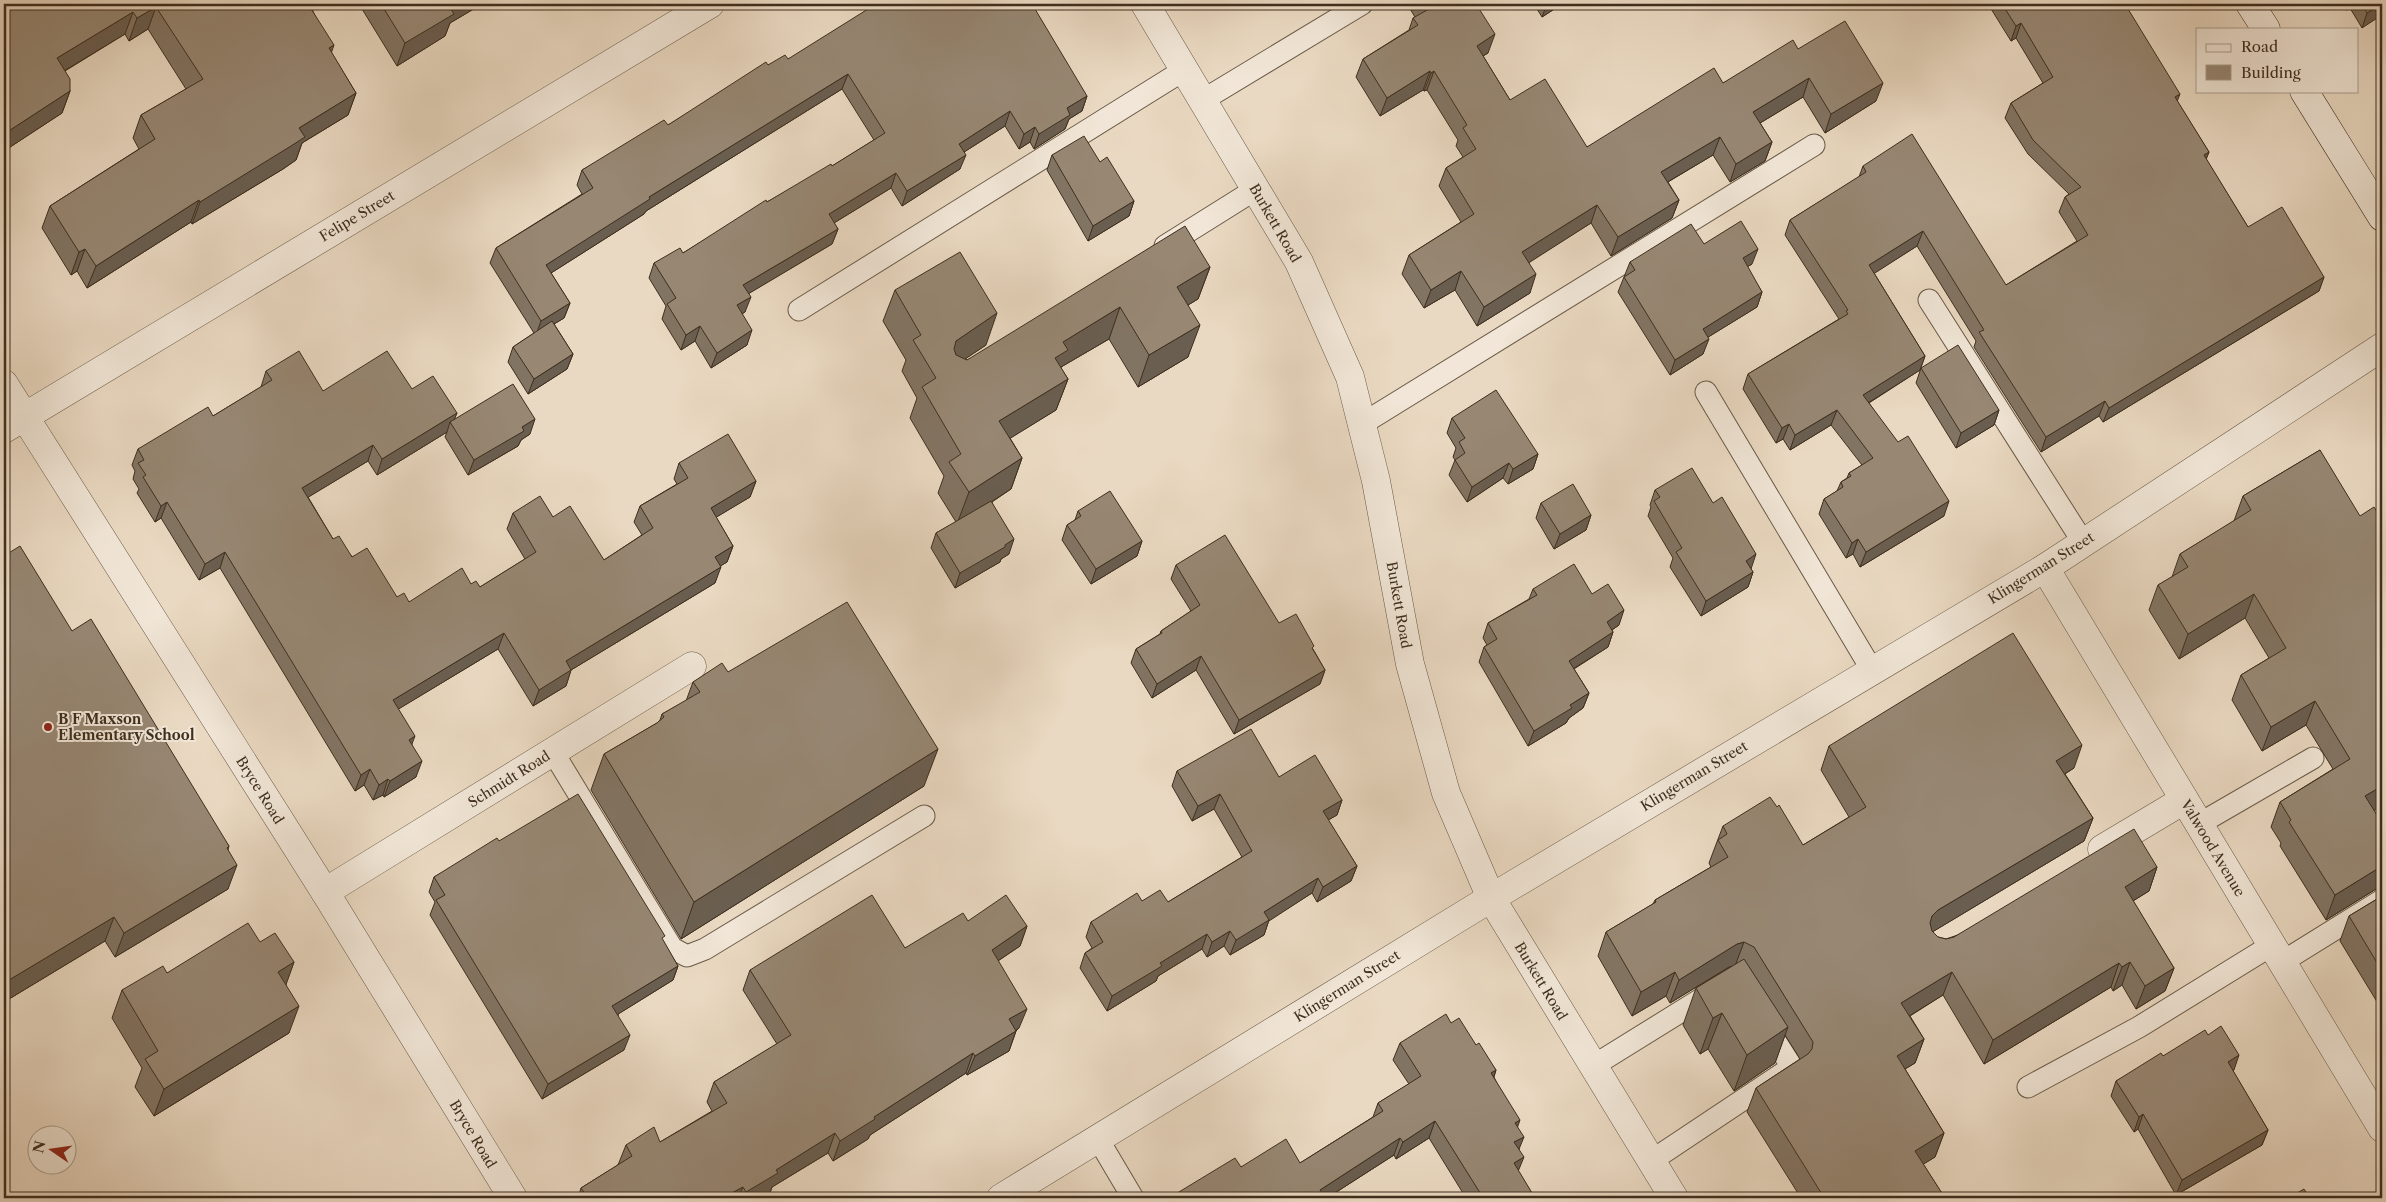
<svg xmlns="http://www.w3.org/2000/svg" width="2386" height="1202" font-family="'Libre Caslon Text',serif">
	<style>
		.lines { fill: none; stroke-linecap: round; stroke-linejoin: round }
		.lane-casing { stroke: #695a47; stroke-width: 23 }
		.street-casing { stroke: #695a47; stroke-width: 29 }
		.secondary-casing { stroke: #3e2f1e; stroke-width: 29 }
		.lane { stroke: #f1e6d7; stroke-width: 21 }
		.street { stroke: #f1e6d7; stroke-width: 28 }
		.secondary { stroke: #f1e6d7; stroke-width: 28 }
		.wall { fill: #827463; stroke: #3e2f1e }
		.shaded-wall { fill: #6a5e50; stroke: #3e2f1e }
		.building { fill: #978773; stroke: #3e2f1e }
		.poi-dot { fill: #8f2418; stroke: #f1e6d7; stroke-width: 2 }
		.labels { text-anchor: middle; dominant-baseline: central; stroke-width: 4; stroke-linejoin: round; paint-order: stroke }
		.street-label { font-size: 14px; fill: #3e2f1e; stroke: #f1e6d7 }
		.poi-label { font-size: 14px; font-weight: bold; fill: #3e2f1e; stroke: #f1e6d7; text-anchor: start }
	</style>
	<rect width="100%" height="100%" fill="#ead9c2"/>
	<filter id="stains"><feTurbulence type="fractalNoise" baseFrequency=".004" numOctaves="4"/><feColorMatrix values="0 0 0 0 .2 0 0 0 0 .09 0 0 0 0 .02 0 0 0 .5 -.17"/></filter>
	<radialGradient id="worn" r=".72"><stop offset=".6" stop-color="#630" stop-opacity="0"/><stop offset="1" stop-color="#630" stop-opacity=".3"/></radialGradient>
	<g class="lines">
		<defs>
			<g id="lane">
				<polyline points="1203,100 1362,4"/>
				<polyline points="1165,246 1256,189"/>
				<polyline points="1929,300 2083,542"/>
				<polyline points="799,310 1184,70"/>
				<polyline points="1706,392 1872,670"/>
				<polyline points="1362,424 1814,145"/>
				<polyline points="553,752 672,948 687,956 705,949 924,816"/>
				<polyline points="2199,824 2313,758"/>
				<polyline points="2282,962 2382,900"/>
				<polyline points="1593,1066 1714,991"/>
				<polyline points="2028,1087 2139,1027 2272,945"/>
				<polyline points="1098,1139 1133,1198"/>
				<polyline points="1651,1161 1792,1067 1765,1025"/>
			</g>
			<g id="street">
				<polyline points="1145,4 1299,262 1350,377 1376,481 1410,664 1446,793 1491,898 1674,1198"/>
				<polyline points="4,384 325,892 513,1198"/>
				<polyline points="4,429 710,4"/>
				<polyline points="2045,568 2382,1128"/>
				<polyline points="2102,849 2184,800"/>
				<polyline points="325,892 692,666"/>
				<polyline points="1001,1198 1491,898 2045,568 2382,347"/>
			</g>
			<g id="secondary">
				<polyline points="2250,4 2266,29"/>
				<polyline points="2304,91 2382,217"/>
			</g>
		</defs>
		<!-- lane casing -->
		<use href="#lane" class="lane-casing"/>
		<!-- street casing -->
		<use href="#street" class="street-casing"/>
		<!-- secondary casing -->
		<use href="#secondary" class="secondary-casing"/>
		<!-- lane -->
		<use href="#lane" class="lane"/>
		<!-- street -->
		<use href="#street" class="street"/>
		<!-- secondary -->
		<use href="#secondary" class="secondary"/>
	</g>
	<!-- wall -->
	<g class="wall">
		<polygon points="4,4 320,4 312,9 331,52 356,93 348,115 302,143 296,160 283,169 192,224 191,222 87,288 77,271 71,275 42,228 50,206 139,149 133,138 141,115 186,89 148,29 129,41 125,34 65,71 70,91 62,113 4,151"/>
		<polygon points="359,4 482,4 450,23 445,36 397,66"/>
		<polygon points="1407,4 1482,4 1478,7 1488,53 1483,56 1510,100 1587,147 1723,83 1798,49 1876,101 1825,133 1803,97 1760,123 1772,142 1765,161 1730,182 1713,155 1668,182 1679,200 1672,218 1611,256 1591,223 1529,262 1530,293 1477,326 1455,290 1424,308 1402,274 1409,255 1461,222 1439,186 1446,168 1463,157 1456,146 1458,140 1427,90 1424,91 1423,90 1380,116 1356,77 1363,59 1409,30 1413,18 1415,17"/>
		<polygon points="1534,4 1562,4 1542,17"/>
		<polygon points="1988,4 2125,4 2177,101 2209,152 2206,159 2248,227 2324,277 2319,291 2103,422 2099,416 2041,452 1974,347 1976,341 1917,246 1874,273 1925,356 1920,370 1869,403 1944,516 1860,567 1853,554 1846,558 1819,514 1824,499 1837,491 1841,482 1847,478 1849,473 1862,465 1831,425 1790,450 1783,439 1776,443 1743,389 1748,374 1839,319 1785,235 1790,220 1859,177 1863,166 2006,285 2077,241 2059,212 2065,197 2069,194 2028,154 2005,118 2011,103 2043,83 2016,38 2011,41"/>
		<polygon points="2343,4 2382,4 2362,28 2350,8 2346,10"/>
		<polygon points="788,59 1087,96 1082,111 1069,119 1065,129 1034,149 1030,142 1019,149 1005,126 964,152 960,169 902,206 891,188 834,223 838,229 832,244 749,293 745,312 742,314 747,345 711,368 695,341 681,350 662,319 666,306 649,278 654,263 683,253 767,202 832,166 874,140 842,89 646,211 644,214 551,273 570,303 564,318 554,324 573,354 567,369 528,394 508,362 513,347 534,333 490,263 496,248 582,194 577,185 582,170 668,125 768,65"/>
		<polygon points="1052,155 1100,162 1134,201 1129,216 1088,241 1047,170"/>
		<polygon points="1704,244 1752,264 1747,267 1762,292 1757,307 1708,337 1703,354 1670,375 1618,292 1630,262"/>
		<polygon points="1210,267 1198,299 1188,305 1188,357 1138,387 1109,339 1061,367 1061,368 1068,379 1056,410 1010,438 1022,458 1011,489 992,502 1009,554 1001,559 1000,562 955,588 931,548 936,533 956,522 938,493 944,476 910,418 917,398 902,371 906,360 883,321 895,290 986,345 965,359 967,360"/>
		<polygon points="1921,368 1999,410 1994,425 1956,448 1916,383"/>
		<polygon points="266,371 323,391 412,389 457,413 454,419 530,434 521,440 518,446 468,475 445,437 447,432 377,475 368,461 308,497 333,539 397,597 409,602 471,584 480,587 525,559 507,529 513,513 553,517 604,560 642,535 634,522 640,506 677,484 674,479 679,463 756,481 750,497 716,517 733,546 727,562 720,566 715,583 571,670 566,686 533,706 498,649 398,709 412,745 416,777 384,797 383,795 373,800 364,785 355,791 220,568 199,580 161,518 155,522 137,493 139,489 133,479 135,471 132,465 138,449 213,416 261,387"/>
		<polygon points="1452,418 1538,454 1533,469 1508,484 1503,478 1467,502 1449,475 1455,460 1453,457 1456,448 1447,433"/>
		<polygon points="2320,450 2374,810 2376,889 2326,920 2280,846 2281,843 2271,827 2280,802 2333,769 2306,725 2262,751 2232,700 2241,675 2269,658 2245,618 2179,659 2149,610 2158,585 2172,577 2180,554 2234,521 2243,496"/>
		<polygon points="1655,490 1751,569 1753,572 1748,587 1701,616 1670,567 1673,558 1648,516 1651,507 1650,505"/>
		<polygon points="1541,503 1591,515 1586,530 1554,549 1536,518"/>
		<polygon points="1078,511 1142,541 1137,556 1091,584 1062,540 1067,525 1075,520"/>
		<polygon points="4,556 72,631 229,846 228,850 228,889 115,957 105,941 4,1002"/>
		<polygon points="1176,565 1279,623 1313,649 1325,670 1320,684 1234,734 1196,670 1152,698 1131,663 1136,649 1160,634 1161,631 1191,611 1171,579"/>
		<polygon points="1533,589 1592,594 1619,625 1612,630 1613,632 1608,647 1574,669 1589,693 1583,708 1569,718 1566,723 1528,746 1479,662 1484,647 1487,645 1483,638 1488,623 1529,599"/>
		<polygon points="728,672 924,786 681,939 591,790 604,754 657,723 660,720 662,714 686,701 693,682"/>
		<polygon points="1829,746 2074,768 2065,774 2093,818 2084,841 1932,932 1938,937 1946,939 2157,867 2149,891 2133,901 2174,968 2165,991 2136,1009 2122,985 2113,991 2111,987 1984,1064 1943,995 1910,1016 1924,1039 1915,1063 1905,1069 1944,1133 1935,1157 1923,1164 1945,1198 1801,1198 1747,1112 1756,1088 1800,1059 1785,1035 1775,1063 1734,1091 1708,1049 1700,1054 1683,1025 1696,988 1732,966 1729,967 1670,1003 1666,996 1632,1016 1598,956 1606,932 1653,904 1655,900 1711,867 1709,863 1723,826 1803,845 1849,817 1821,770"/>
		<polygon points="1177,771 1279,777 1342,800 1337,815 1328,820 1357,866 1351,881 1317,902 1312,893 1269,920 1264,935 1230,955 1224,946 1207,957 1202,949 1158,976 1156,981 1107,1011 1080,968 1085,953 1092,948 1086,937 1091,922 1142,901 1168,902 1242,857 1214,809 1192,821 1172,786"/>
		<polygon points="499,841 663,941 678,966 673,980 618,1014 624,1050 542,1099 430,915 435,902 429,892 434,877"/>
		<polygon points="2382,896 2382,1010 2340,941 2349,916"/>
		<polygon points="968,921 1027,926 1020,946 998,961 1019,1028 1016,1031 1009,1051 967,1075 966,1073 870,1135 868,1139 833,1161 828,1153 772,1187 770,1193 761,1198 578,1198 581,1188 618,1165 626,1145 660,1142 712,1111 707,1102 714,1082 777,1044 743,990 750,970 905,948"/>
		<polygon points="260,942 294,962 286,984 289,1033 154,1116 135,1087 142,1068 112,1018 122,990 167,973"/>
		<polygon points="1451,1023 1476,1045 1496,1070 1494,1077 1517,1127 1519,1150 1518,1171 1535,1198 1466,1198 1429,1138 1396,1159 1394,1155 1327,1198 1241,1167 1300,1163 1373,1117 1378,1103 1409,1084 1393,1060 1400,1043"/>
		<polygon points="2163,1056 2234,1070 2233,1071 2268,1130 2262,1145 2176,1195 2138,1129 2134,1132 2111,1096 2116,1081"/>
	</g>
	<!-- shaded-wall -->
	<g class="shaded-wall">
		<polygon points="301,4 320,4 296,19"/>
		<polygon points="453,4 482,4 450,23 445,36 397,66 405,43 449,6"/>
		<polygon points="1547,4 1562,4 1542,17"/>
		<polygon points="2348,4 2351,4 2350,8 2346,10"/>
		<polygon points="2382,4 2382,15 2362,28 2367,13"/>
		<polygon points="156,7 148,29 129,41 137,18"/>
		<polygon points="133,12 125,34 49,80 57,58"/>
		<polygon points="2021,23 2016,38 2011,41 2016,26"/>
		<polygon points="1495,34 1488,53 1470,64 1477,46"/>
		<polygon points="334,45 326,68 329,48"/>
		<polygon points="1430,71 1423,90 1380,116 1387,98"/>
		<polygon points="1434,71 1427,90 1424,91 1431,73"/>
		<polygon points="848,74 842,89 646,211 644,214 540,280 546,265 649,197"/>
		<polygon points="1809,78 1803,97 1747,131 1753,112"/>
		<polygon points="1883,83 1876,101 1825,133 1831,114"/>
		<polygon points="70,91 62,113 4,151 4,134"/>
		<polygon points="356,93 348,115 302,143 296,160 283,169 192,224 200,202 299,128"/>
		<polygon points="2180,94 2174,109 2175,97"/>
		<polygon points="1087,96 1082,111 1069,119 1065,129 1034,149 1039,134 1067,108"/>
		<polygon points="1010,111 1005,126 953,159 959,144"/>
		<polygon points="1035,127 1030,142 1019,149 1024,134"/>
		<polygon points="1720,137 1713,155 1654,190 1661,172"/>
		<polygon points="1772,142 1765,161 1730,182 1736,164"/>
		<polygon points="2209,152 2203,167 2204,155"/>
		<polygon points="966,155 960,169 902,206 907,191"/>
		<polygon points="896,173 891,188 824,229 829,214"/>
		<polygon points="199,200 191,222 87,288 96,266"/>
		<polygon points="1679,200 1672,218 1611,256 1618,237"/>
		<polygon points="1134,201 1129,216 1088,241 1093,226"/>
		<polygon points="1597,205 1591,223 1516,271 1522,252"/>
		<polygon points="838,229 832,244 738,300 743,285"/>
		<polygon points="1923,231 1917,246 1864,280 1869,265"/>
		<polygon points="85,249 77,271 71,275 79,252"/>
		<polygon points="1758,249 1752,264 1737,273 1743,258"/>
		<polygon points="1210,267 1198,299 1165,319 1177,287"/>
		<polygon points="1461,271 1455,290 1424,308 1431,290"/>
		<polygon points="1536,274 1530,293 1477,326 1484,307"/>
		<polygon points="2324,277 2319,291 2103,422 2109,408"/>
		<polygon points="1762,292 1757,307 1697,344 1703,329"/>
		<polygon points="751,297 745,312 731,320 737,305"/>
		<polygon points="570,303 564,318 536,335 541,321"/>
		<polygon points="1120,307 1109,339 1061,367 1056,382 1055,358 1063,342"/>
		<polygon points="997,313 986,345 944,373 956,341"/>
		<polygon points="1200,325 1188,357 1138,387 1149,355"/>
		<polygon points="700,326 695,341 681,350 686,335"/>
		<polygon points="752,330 747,345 711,368 717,353"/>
		<polygon points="1709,339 1703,354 1670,375 1675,360"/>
		<polygon points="573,354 567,369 528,394 534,379"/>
		<polygon points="1925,356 1920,370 1857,410 1863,395"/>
		<polygon points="1068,379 1056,410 988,452 999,421"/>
		<polygon points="2105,401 2099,416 2041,452 2046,437"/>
		<polygon points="1837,410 1831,425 1790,450 1795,435"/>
		<polygon points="1999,410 1994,425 1956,448 1961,433"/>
		<polygon points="457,413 452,425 450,422 447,432 377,475 382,459"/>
		<polygon points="535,419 530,434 521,440 518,446 468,475 474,460 522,427"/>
		<polygon points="1789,424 1783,439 1776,443 1782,428"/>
		<polygon points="373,445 368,461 297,504 302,488"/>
		<polygon points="1538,454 1533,469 1508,484 1513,469"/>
		<polygon points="1022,458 1011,489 957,524 969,492"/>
		<polygon points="1509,463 1503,478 1467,502 1472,487"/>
		<polygon points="756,481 750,497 705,524 711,508"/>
		<polygon points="1949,501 1944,516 1860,567 1866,552"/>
		<polygon points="167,502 161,518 155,522 161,506"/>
		<polygon points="1591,515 1586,530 1554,549 1560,534"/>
		<polygon points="1014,539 1009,554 1001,559 1000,562 955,588 960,573"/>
		<polygon points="1858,539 1853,554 1846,558 1852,543"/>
		<polygon points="1142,541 1137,556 1091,584 1096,569"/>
		<polygon points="733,546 727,562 709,573 715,557"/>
		<polygon points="225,552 220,568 199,580 205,564"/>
		<polygon points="1756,554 1751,569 1746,561"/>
		<polygon points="721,567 715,583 571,670 566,686 533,706 539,690 566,661"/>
		<polygon points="1753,572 1748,587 1701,616 1706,601"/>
		<polygon points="2254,594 2245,618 2179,659 2188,634"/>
		<polygon points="1624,610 1619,625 1601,637 1607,622"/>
		<polygon points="1613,632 1608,647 1563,675 1569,661"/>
		<polygon points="504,633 498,649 387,716 393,700"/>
		<polygon points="1201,656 1196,670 1152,698 1157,684"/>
		<polygon points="1325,670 1320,684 1234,734 1239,720"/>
		<polygon points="1589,693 1583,708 1569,718 1566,723 1528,746 1534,731 1570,705"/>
		<polygon points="2315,701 2306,725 2262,751 2271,727"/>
		<polygon points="415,736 409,752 409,740"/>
		<polygon points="2082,745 2074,768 2048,784 2056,761"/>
		<polygon points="938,749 924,786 681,939 694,902"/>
		<polygon points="422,761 416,777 384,797 390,781"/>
		<polygon points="370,769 364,785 355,791 361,775"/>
		<polygon points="388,779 383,795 373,800 379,785"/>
		<polygon points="2382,786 2382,806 2356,821 2365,796"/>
		<polygon points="1220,794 1214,809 1192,821 1198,806"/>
		<polygon points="1342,800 1337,815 1318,826 1323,811"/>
		<polygon points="2093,818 2084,841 1929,934 1923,940 1932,916 1938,910"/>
		<polygon points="237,865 228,889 115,957 124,933"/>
		<polygon points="1357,866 1351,881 1317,902 1323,887"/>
		<polygon points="2382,866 2382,889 2376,889 2326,920 2335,895"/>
		<polygon points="2157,867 2149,891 2116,911 2125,887"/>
		<polygon points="1318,878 1312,893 1269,921 1269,920 1264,935 1230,955 1236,940 1264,912"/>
		<polygon points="114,917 105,941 4,1002 4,983"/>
		<polygon points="1027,926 1020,946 984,970 992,950"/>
		<polygon points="1230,931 1224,946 1207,957 1212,942"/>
		<polygon points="1207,934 1202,949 1158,976 1156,981 1107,1011 1112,996 1160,963"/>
		<polygon points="1744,942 1735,966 1729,967 1670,1003 1679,980 1737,944"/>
		<polygon points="294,962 284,990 278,972"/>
		<polygon points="2130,962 2122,985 2113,991 2122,967"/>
		<polygon points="2119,963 2111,987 1984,1064 1993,1040"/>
		<polygon points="678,966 673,980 607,1021 612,1006"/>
		<polygon points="2174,968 2165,991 2136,1009 2145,986"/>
		<polygon points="1675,972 1666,996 1632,1016 1641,992"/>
		<polygon points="1952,972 1943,995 1893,1026 1901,1003"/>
		<polygon points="299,1006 289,1033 154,1116 164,1089"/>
		<polygon points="1027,1009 1019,1028 1002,1039 1009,1019"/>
		<polygon points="1722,1013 1708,1049 1700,1054 1713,1018"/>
		<polygon points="1788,1027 1775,1063 1734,1091 1747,1055"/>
		<polygon points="1016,1031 1009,1051 967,1075 975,1056"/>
		<polygon points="630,1035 624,1050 542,1099 548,1084"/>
		<polygon points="1924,1039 1915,1063 1888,1079 1897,1056"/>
		<polygon points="973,1053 966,1073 870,1135 868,1139 833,1161 840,1141 874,1117"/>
		<polygon points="2239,1055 2234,1070 2222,1077 2228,1062"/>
		<polygon points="1496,1070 1490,1087 1491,1073"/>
		<polygon points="2143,1114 2138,1129 2134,1132 2139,1117"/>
		<polygon points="1520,1120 1514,1137 1515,1123"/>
		<polygon points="1435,1121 1429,1138 1396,1159 1403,1142"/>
		<polygon points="2268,1130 2262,1145 2176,1195 2182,1180"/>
		<polygon points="835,1133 828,1153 772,1187 770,1193 761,1198 744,1198 746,1192 776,1170"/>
		<polygon points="1944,1133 1935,1157 1906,1175 1915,1151"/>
		<polygon points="1524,1137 1517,1154 1514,1142"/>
		<polygon points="1400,1138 1394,1155 1327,1198 1317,1198 1320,1190"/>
		<polygon points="1524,1157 1517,1174 1514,1163"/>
		<polygon points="743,1187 738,1198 722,1198"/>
	</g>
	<!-- building -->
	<g class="building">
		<polygon points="4,4 308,4 334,45 329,48 356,93 299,128 305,137 291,146 200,202 199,200 96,266 85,249 79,252 50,206 155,139 141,115 203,79 156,7 137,18 133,12 57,58 70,79 70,91 4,134"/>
		<polygon points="381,4 453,4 449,6 454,14 405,43"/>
		<polygon points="876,4 1032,4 1087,96 1067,108 1070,115 1039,134 1035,127 1024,134 1010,111 959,144 966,155 907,191 896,173 829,214 838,229 743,285 751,297 737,305 752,330 717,353 700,326 686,335 667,304 676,298 654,263 680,248 683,253 766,200 767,202 831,164 832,166 885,133 848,74 649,197 650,199 546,265 570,303 541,321 496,248 593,188 582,170 664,120 668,125 766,62 768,65 785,55 788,59"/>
		<polygon points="1425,4 1476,4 1495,34 1477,46 1510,100 1545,79 1587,147 1714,68 1723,83 1793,40 1798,49 1845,21 1883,83 1831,114 1809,78 1753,112 1772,142 1736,164 1720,137 1661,172 1679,200 1618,237 1597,205 1522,252 1536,274 1484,307 1461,271 1431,290 1409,255 1474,214 1446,168 1476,149 1463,128 1467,125 1434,71 1431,73 1430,71 1387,98 1363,59 1418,25 1413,18 1429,9"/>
		<polygon points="2002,4 2125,4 2180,94 2175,97 2209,152 2204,155 2248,227 2282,207 2324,277 2109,408 2105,401 2046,437 1979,332 1984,330 1923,231 1869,265 1925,356 1863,395 1898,442 1908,436 1949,501 1866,552 1858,539 1852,543 1824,499 1843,487 1841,482 1851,476 1849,473 1873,458 1837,410 1795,435 1789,424 1782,428 1748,374 1848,314 1846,311 1848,310 1790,220 1866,172 1863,166 1912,134 2006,285 2088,235 2065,197 2081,187 2033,140 2011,103 2053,77 2021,23 2016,26"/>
		<polygon points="2362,4 2382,4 2367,13"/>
		<polygon points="1084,136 1100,162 1107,157 1134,201 1093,226 1052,155"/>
		<polygon points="1741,221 1758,249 1743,258 1762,292 1703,329 1709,339 1675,360 1624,277 1635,270 1630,262 1691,224 1704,244"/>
		<polygon points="1185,226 1210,267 1177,287 1200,325 1149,355 1120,307 1063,342 1068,350 1055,358 1068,379 999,421 1022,458 969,492 949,462 961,454 922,387 936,378 913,340 921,335 895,290 960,252 997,313 956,341 954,349 956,355 967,360"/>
		<polygon points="552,321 573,354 534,379 513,347"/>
		<polygon points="1958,345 1999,410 1961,433 1921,368"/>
		<polygon points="299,351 323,391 387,351 412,389 433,376 457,413 382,459 373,445 302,488 333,539 339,536 352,557 367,548 397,597 404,593 409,602 462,568 471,584 476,581 480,587 536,552 513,513 540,496 553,517 570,506 604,560 653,528 640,506 688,478 679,463 728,434 756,481 711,508 733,546 715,557 721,567 566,661 571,670 539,690 504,633 393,700 415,736 409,740 422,761 390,781 388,779 379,785 370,769 361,775 225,552 205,564 167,502 161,506 143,477 146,475 138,463 144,460 138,449 208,407 213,416 272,380 266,371"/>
		<polygon points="513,384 535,419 522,427 524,431 474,460 450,422"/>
		<polygon points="1496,390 1538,454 1513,469 1509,463 1472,487 1455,460 1465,453 1459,442 1465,438 1452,418"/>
		<polygon points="2320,450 2360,516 2374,507 2382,520 2382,786 2365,796 2382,823 2382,866 2335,895 2289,822 2291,820 2280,802 2350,759 2315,701 2271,727 2241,675 2286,648 2254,594 2188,634 2158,585 2188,567 2180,554 2251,510 2243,496"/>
		<polygon points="1692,468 1713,503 1722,497 1756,554 1746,561 1753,572 1706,601 1676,552 1682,548 1654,501 1660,497 1655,490"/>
		<polygon points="1573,484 1591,515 1560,534 1541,503"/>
		<polygon points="1110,491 1142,541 1096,569 1067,525 1081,516 1078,511"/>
		<polygon points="991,501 1014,539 1005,545 1005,547 960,573 936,533"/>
		<polygon points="1225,535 1279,623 1296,614 1314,646 1312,648 1325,670 1239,720 1201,656 1157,684 1136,649 1162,633 1161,631 1200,605 1176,565"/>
		<polygon points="20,546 72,631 91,619 229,846 227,848 237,865 124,933 114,917 4,983 4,556"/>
		<polygon points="1574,564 1592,594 1608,584 1624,610 1607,622 1613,632 1569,661 1589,693 1570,705 1572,708 1534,731 1484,647 1497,639 1488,623 1537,595 1533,589"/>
		<polygon points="847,602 938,749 694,902 604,754 657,723 664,717 662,714 700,692 693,682 722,663 728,672"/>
		<polygon points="2013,633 2082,745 2056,761 2093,818 1938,910 1932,916 1930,923 1932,931 1938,937 1946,939 1954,937 2134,829 2157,867 2125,887 2174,968 2145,986 2130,962 2122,967 2119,963 1993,1040 1952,972 1901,1003 1924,1039 1897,1056 1944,1133 1915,1151 1945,1198 1821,1198 1823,1196 1756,1088 1808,1054 1812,1049 1813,1042 1754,947 1744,942 1737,944 1679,980 1675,972 1641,992 1606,932 1656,902 1655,900 1728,857 1718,840 1727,834 1723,826 1770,797 1777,807 1779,805 1803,845 1866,807 1829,746"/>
		<polygon points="1251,729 1279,777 1315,755 1342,800 1323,811 1357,866 1323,887 1318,878 1264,912 1269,920 1236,940 1230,931 1212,942 1207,934 1160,963 1162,966 1112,996 1085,953 1103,942 1091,922 1137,893 1142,901 1160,890 1168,902 1252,851 1220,794 1198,806 1177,771"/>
		<polygon points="578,794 665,936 662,938 678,966 612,1006 630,1035 548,1084 436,900 445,895 434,877 497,838 499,841"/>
		<polygon points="872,895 905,948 963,913 968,921 1006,895 1027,926 992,950 1027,1009 1009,1019 1016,1031 975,1056 973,1053 874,1117 875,1119 840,1141 835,1133 776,1170 778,1173 746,1192 743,1187 722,1198 588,1198 581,1188 632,1156 626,1145 654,1127 660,1142 727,1103 714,1082 791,1035 750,970"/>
		<polygon points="2382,896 2382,971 2349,916"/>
		<polygon points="248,923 260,942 275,933 294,962 278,972 299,1006 164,1089 145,1059 158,1051 122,990 163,966 167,973"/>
		<polygon points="1744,959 1788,1027 1747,1055 1722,1013 1713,1018 1696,988"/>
		<polygon points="1446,1014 1451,1023 1459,1018 1476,1045 1479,1043 1496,1070 1491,1073 1520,1120 1515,1123 1524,1137 1514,1142 1524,1157 1514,1163 1535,1198 1479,1198 1482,1196 1435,1121 1403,1142 1400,1138 1320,1190 1325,1198 1169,1198 1235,1158 1241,1167 1286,1139 1300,1163 1383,1111 1378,1103 1421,1076 1400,1043"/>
		<polygon points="2221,1026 2239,1055 2228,1062 2268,1130 2182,1180 2143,1114 2139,1117 2116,1081 2161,1053 2163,1056 2205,1030 2208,1035"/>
		<polygon points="2304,1189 2310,1198 2289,1198"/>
	</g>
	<!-- markers -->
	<circle class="poi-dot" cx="48" cy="727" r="5"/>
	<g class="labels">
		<!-- street labels -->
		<g class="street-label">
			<text transform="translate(357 216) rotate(-31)">Felipe Street</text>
			<text transform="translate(1275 223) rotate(60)">Burkett Road</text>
			<text transform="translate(2041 568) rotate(-32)">Klingerman Street</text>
			<text transform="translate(1399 605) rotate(80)">Burkett Road</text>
			<text transform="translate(1694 776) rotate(-31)">Klingerman Street</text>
			<text transform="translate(509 779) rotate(-32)">Schmidt Road</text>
			<text transform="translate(260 790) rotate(58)">Bryce Road</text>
			<text transform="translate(2213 848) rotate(59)">Valwood Avenue</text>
			<text transform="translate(1541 981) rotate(59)">Burkett Road</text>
			<text transform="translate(1347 986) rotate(-32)">Klingerman Street</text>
			<text transform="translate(473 1134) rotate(59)">Bryce Road</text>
		</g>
		<!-- poi labels -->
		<g class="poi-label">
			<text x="58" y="719">B F Maxson<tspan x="58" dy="16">Elementary School</tspan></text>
		</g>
	</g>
	<!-- margin -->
	<rect width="2386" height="1202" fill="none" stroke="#ead9c2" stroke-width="20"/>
	<rect x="5" y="5" width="2376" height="1192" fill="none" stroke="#3e2f1e" stroke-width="2.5"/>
	<rect x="10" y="10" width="2366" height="1182" fill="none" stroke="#3e2f1e"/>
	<!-- legend -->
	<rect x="2196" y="28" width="162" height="65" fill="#f1e6d7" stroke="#a99d8d"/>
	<rect x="2206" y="44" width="25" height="8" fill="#f1e6d7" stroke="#a99d8d"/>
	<text x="2241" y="52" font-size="15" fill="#3e2f1e">Road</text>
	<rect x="2206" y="65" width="25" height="15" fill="#978773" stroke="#a99d8d"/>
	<text x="2241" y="78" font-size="15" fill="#3e2f1e">Building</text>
	<!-- north arrow -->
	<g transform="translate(52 1150) rotate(283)"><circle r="24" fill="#f1e6d7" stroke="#a99d8d"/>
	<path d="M0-4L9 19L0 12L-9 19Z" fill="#8f2418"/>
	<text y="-8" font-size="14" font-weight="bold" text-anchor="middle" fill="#3e2f1e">N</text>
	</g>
	<rect width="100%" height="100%" filter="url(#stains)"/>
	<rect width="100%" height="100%" fill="url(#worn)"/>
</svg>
